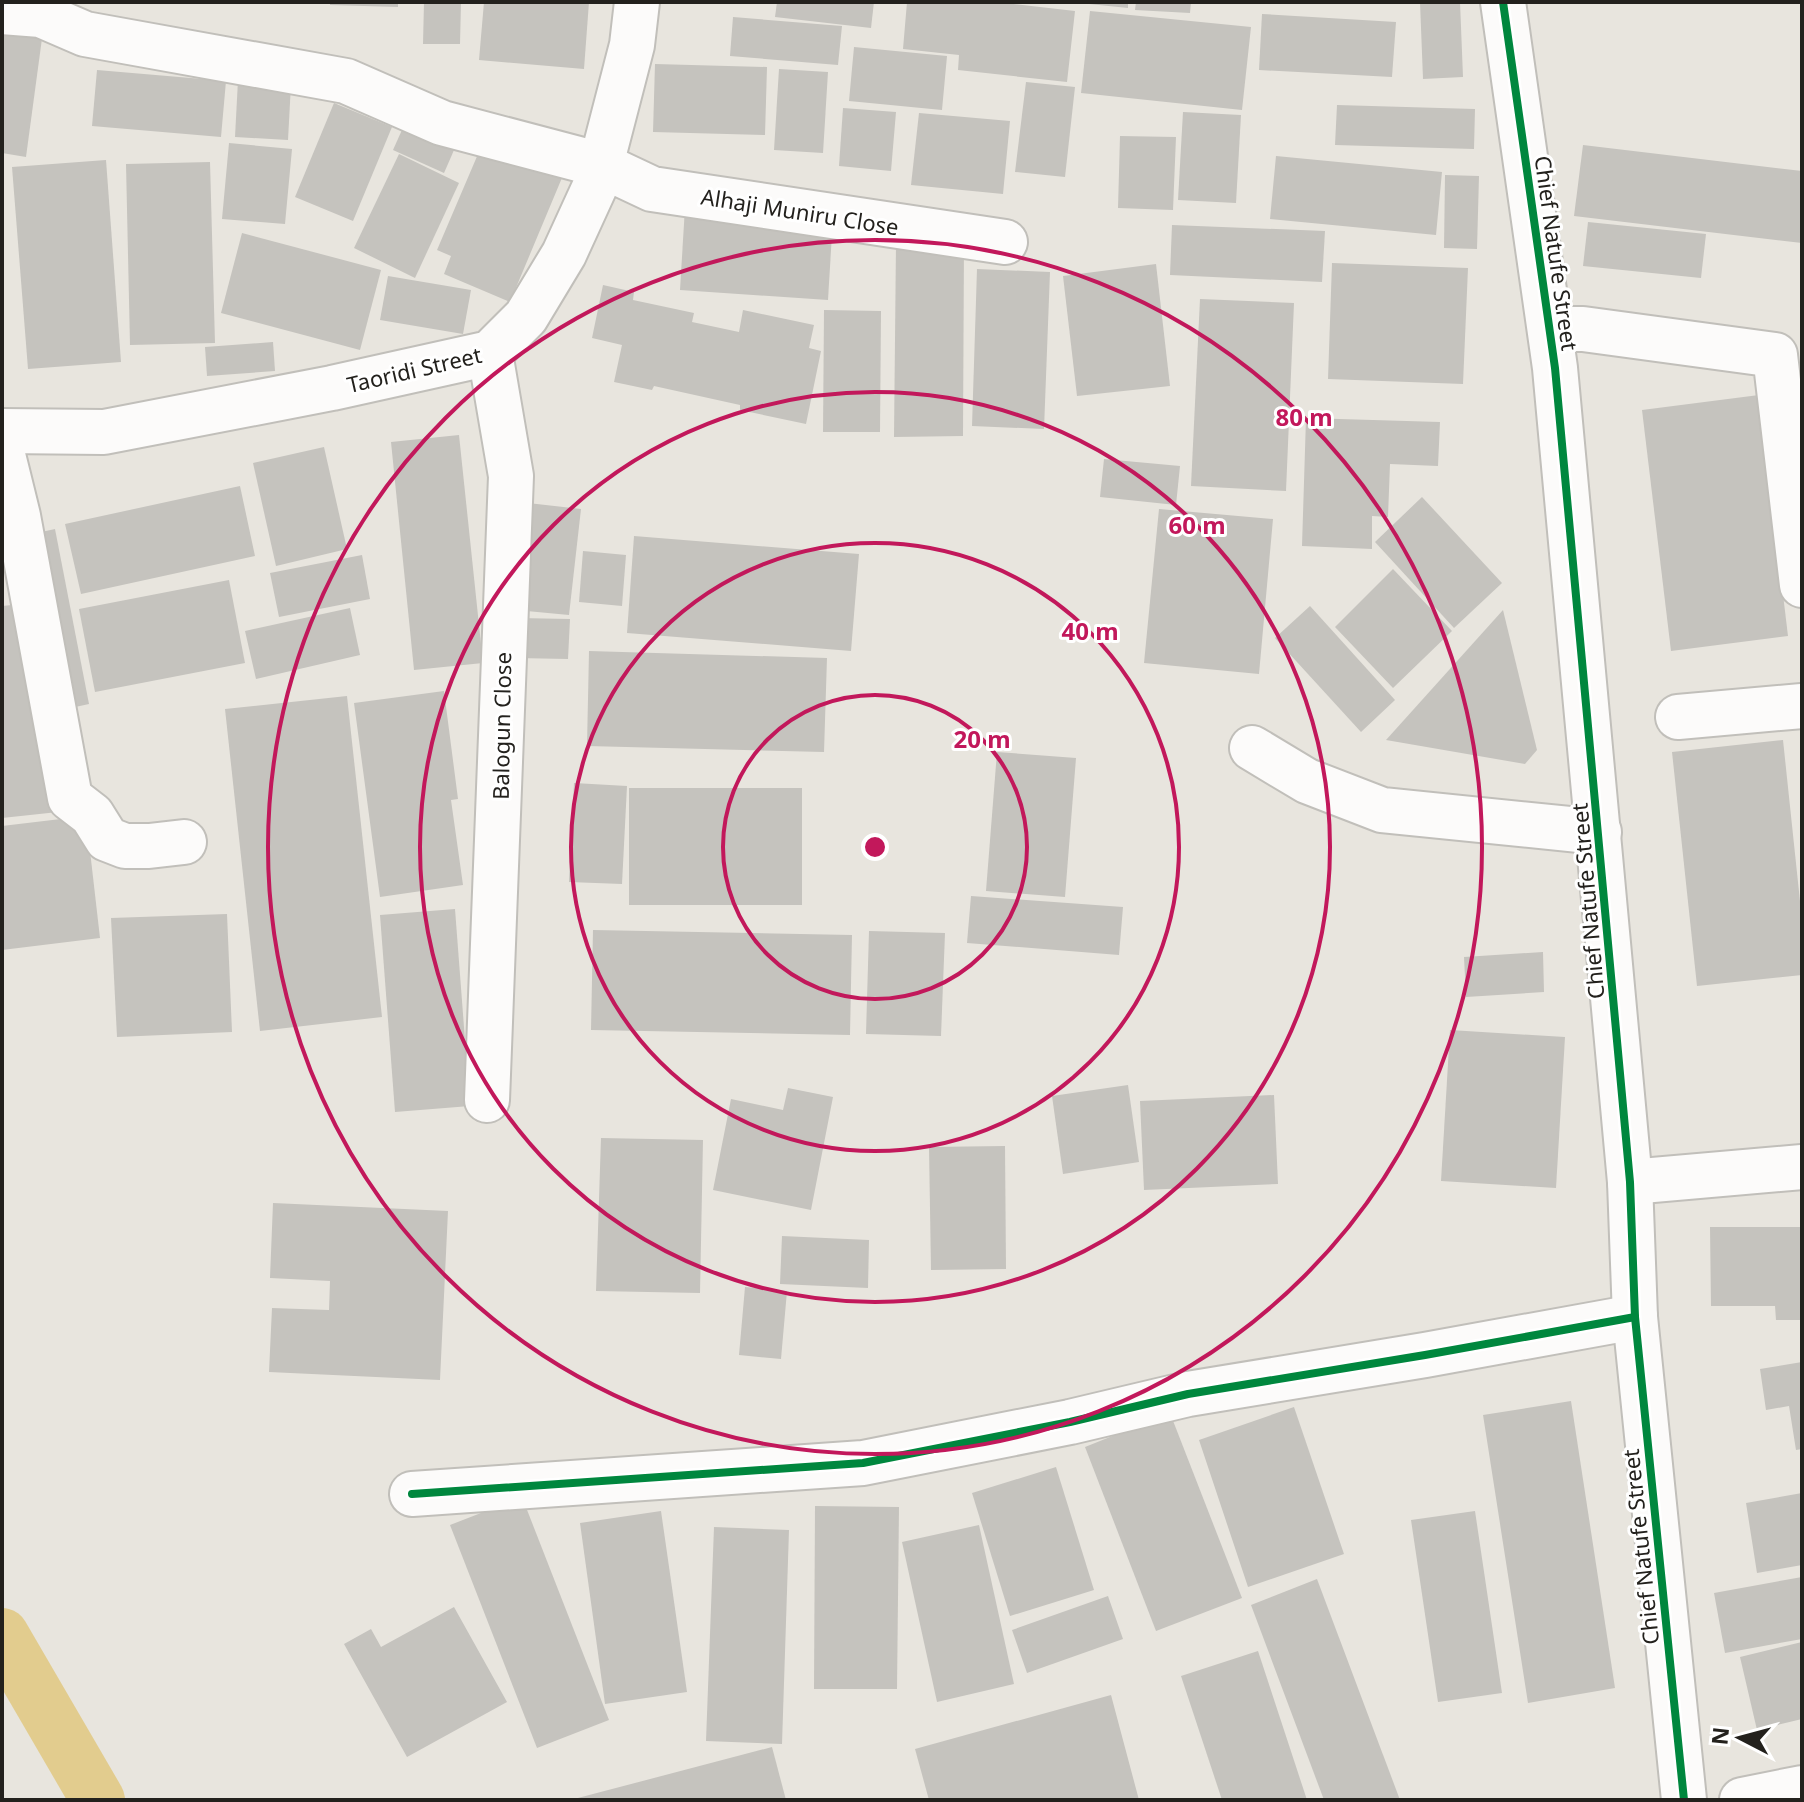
<svg xmlns="http://www.w3.org/2000/svg" width="1804" height="1802" font-family="'Noto Sans',sans-serif">
	<style>
		.lines { fill: none; stroke-linecap: round; stroke-linejoin: round }
		.canal { stroke: #e2cc8e; stroke-width: 54 }
		.building { fill: #c5c3be }
		.minor-casing { stroke: #c1bfba; stroke-width: 48 }
		.minor { stroke: #fcfbfa; stroke-width: 44 }
		.cycleway-casing { stroke: #fff; stroke-width: 13 }
		.cycleway { stroke: #00873e; stroke-width: 8 }
		.ring { fill: none; stroke: #c2185b; stroke-width: 4 }
		.labels { text-anchor: middle; dominant-baseline: central; stroke-width: 6; stroke-linejoin: round; paint-order: stroke }
		.street-label { font-size: 22px; fill: #23211d; stroke: #fff }
		.centre { fill: #c2185b; stroke: #fff; stroke-width: 4 }
		.ring-label { font-size: 24px; text-anchor: middle; font-weight: bold; fill: #c2185b; stroke: #fff; stroke-width: 6; stroke-linejoin: round; paint-order: stroke }
	</style>
	<rect width="100%" height="100%" fill="#e8e5de"/>
	<g class="lines">
		<!-- canal -->
		<polyline class="canal" points="2,1635 98,1800"/>
	</g>
	<!-- building -->
	<g class="building">
		<polygon points="330,2 398,2 398,7 330,5"/>
		<polygon points="424,2 461,2 460,44 423,44"/>
		<polygon points="484,2 589,2 584,69 479,60"/>
		<polygon points="777,2 874,2 871,28 775,17"/>
		<polygon points="907,2 995,2 1075,11 1067,82 958,70 959,55 903,49"/>
		<polygon points="1089,2 1128,2 1128,8 1089,4"/>
		<polygon points="1136,2 1191,2 1190,13 1135,10"/>
		<polygon points="1420,2 1460,2 1463,77 1423,79"/>
		<polygon points="1090,11 1251,27 1242,110 1081,93"/>
		<polygon points="1262,14 1396,22 1392,77 1259,70"/>
		<polygon points="733,17 842,26 838,65 730,56"/>
		<polygon points="2,25 43,31 26,157 2,153"/>
		<polygon points="854,47 947,56 942,110 849,101"/>
		<polygon points="655,64 767,67 765,135 653,132"/>
		<polygon points="779,69 828,72 823,153 774,150"/>
		<polygon points="97,70 226,81 221,137 92,126"/>
		<polygon points="238,80 291,84 288,140 235,137"/>
		<polygon points="1026,82 1075,87 1065,177 1015,172"/>
		<polygon points="334,103 392,127 353,221 295,197"/>
		<polygon points="1337,105 1475,109 1474,149 1335,145"/>
		<polygon points="843,108 896,112 891,171 839,166"/>
		<polygon points="410,112 461,134 444,173 393,150"/>
		<polygon points="1183,112 1241,115 1236,203 1178,200"/>
		<polygon points="919,113 1010,121 1003,194 911,185"/>
		<polygon points="1120,136 1176,137 1173,210 1118,208"/>
		<polygon points="484,140 564,173 510,302 444,274 451,256 437,250"/>
		<polygon points="229,143 292,149 285,224 222,219"/>
		<polygon points="1583,145 1802,171 1802,243 1574,216"/>
		<polygon points="399,154 459,183 415,278 354,248"/>
		<polygon points="1276,156 1442,172 1436,235 1270,219"/>
		<polygon points="106,160 121,362 28,369 12,167"/>
		<polygon points="210,162 215,343 130,345 126,164"/>
		<polygon points="1445,175 1479,176 1477,249 1444,248"/>
		<polygon points="685,207 833,217 828,300 680,290"/>
		<polygon points="1588,222 1706,234 1701,278 1583,266"/>
		<polygon points="1172,225 1325,231 1322,282 1170,275"/>
		<polygon points="242,233 381,270 360,350 221,313"/>
		<polygon points="896,243 964,243 963,436 894,437"/>
		<polygon points="1332,263 1468,268 1463,384 1328,379"/>
		<polygon points="1156,264 1170,386 1077,396 1063,276"/>
		<polygon points="977,269 1050,272 1044,429 972,426"/>
		<polygon points="388,276 471,290 463,334 380,320"/>
		<polygon points="603,285 634,292 633,300 694,313 692,322 739,332 743,310 814,325 809,348 821,351 806,424 740,410 740,405 654,386 652,390 614,382 622,345 592,338"/>
		<polygon points="1200,299 1294,303 1286,491 1191,486"/>
		<polygon points="824,310 881,311 880,432 823,432"/>
		<polygon points="273,342 275,371 207,376 205,347"/>
		<polygon points="1759,395 1788,636 1671,651 1642,410"/>
		<polygon points="1306,418 1440,422 1438,466 1390,464 1388,517 1372,516 1372,549 1302,546"/>
		<polygon points="459,435 483,663 414,670 391,442"/>
		<polygon points="324,447 347,549 276,566 253,463"/>
		<polygon points="1104,459 1180,466 1176,505 1100,497"/>
		<polygon points="240,486 255,556 81,594 65,524"/>
		<polygon points="1422,497 1502,583 1454,628 1375,542"/>
		<polygon points="528,503 581,509 569,615 516,610"/>
		<polygon points="1159,509 1273,519 1259,674 1144,663"/>
		<polygon points="55,529 89,704 57,711 23,536"/>
		<polygon points="634,536 859,554 851,651 627,633"/>
		<polygon points="583,551 626,555 622,606 579,602"/>
		<polygon points="362,555 370,599 279,617 270,573"/>
		<polygon points="1393,569 1452,631 1393,688 1335,627"/>
		<polygon points="229,580 245,663 95,692 79,609"/>
		<polygon points="32,603 58,812 2,818 2,606"/>
		<polygon points="1310,606 1395,700 1361,732 1275,638"/>
		<polygon points="350,608 360,655 256,679 245,631"/>
		<polygon points="1503,610 1537,750 1525,764 1386,740"/>
		<polygon points="518,618 570,619 568,659 516,658"/>
		<polygon points="589,651 827,658 824,752 587,746"/>
		<polygon points="444,691 458,799 451,800 463,885 380,897 354,703"/>
		<polygon points="347,696 382,1017 260,1031 225,709"/>
		<polygon points="1783,740 1802,920 1802,975 1697,986 1672,752"/>
		<polygon points="997,752 1076,758 1065,897 986,891"/>
		<polygon points="574,783 627,786 622,884 569,882"/>
		<rect x="629" y="788" width="173" height="117"/>
		<polygon points="86,816 100,938 2,950 2,826"/>
		<polygon points="971,896 1123,907 1119,955 967,943"/>
		<polygon points="455,909 470,1106 395,1112 380,915"/>
		<polygon points="227,914 232,1032 117,1037 111,918"/>
		<polygon points="593,930 852,935 850,1035 591,1030"/>
		<polygon points="869,931 945,933 941,1036 866,1034"/>
		<polygon points="1543,952 1544,992 1466,997 1464,957"/>
		<polygon points="1450,1030 1565,1037 1556,1188 1441,1181"/>
		<polygon points="1128,1085 1139,1162 1063,1174 1052,1096"/>
		<polygon points="788,1088 833,1097 811,1210 713,1190 731,1099 783,1110"/>
		<polygon points="1274,1095 1278,1184 1144,1190 1140,1101"/>
		<polygon points="601,1138 703,1140 700,1293 596,1291"/>
		<polygon points="1005,1146 1006,1269 931,1270 929,1147"/>
		<polygon points="273,1203 448,1211 440,1380 269,1372 272,1308 329,1310 330,1281 270,1278"/>
		<polygon points="1710,1227 1802,1227 1802,1320 1776,1320 1775,1306 1711,1306"/>
		<polygon points="782,1236 869,1240 868,1288 780,1284"/>
		<polygon points="745,1287 787,1291 781,1359 739,1355"/>
		<polygon points="1802,1362 1802,1449 1796,1450 1789,1406 1766,1410 1760,1369"/>
		<polygon points="1571,1401 1615,1688 1528,1703 1483,1415"/>
		<polygon points="1294,1407 1344,1554 1248,1587 1199,1440"/>
		<polygon points="1170,1413 1242,1598 1156,1631 1085,1447"/>
		<polygon points="1056,1467 1094,1590 1010,1616 972,1493"/>
		<polygon points="1802,1493 1802,1565 1757,1573 1746,1503"/>
		<polygon points="522,1497 609,1720 537,1748 450,1525"/>
		<polygon points="815,1506 899,1507 897,1689 814,1689"/>
		<polygon points="661,1511 687,1692 605,1704 580,1523"/>
		<polygon points="1475,1511 1502,1693 1438,1702 1411,1520"/>
		<polygon points="979,1525 1014,1684 937,1702 902,1542"/>
		<polygon points="714,1527 789,1530 782,1744 706,1741"/>
		<polygon points="1802,1577 1802,1639 1725,1653 1714,1593"/>
		<polygon points="1317,1579 1400,1800 1324,1800 1251,1605"/>
		<polygon points="1108,1596 1123,1639 1027,1673 1012,1630"/>
		<polygon points="454,1607 507,1702 407,1757 344,1644 371,1629 381,1647"/>
		<polygon points="1802,1642 1802,1719 1757,1730 1740,1657"/>
		<polygon points="1258,1651 1307,1800 1222,1800 1181,1676"/>
		<polygon points="1111,1695 1139,1800 929,1800 915,1749"/>
		<polygon points="772,1747 786,1800 574,1800 574,1799"/>
	</g>
	<g class="lines">
		<defs>
			<g id="minor">
				<polyline points="1503,2 1555,368 1630,1182 1635,1317 1684,1800"/>
				<polyline points="2,12 41,15 85,34 346,81 442,123 601,165 652,189 1005,242"/>
				<polyline points="1551,329 1583,329 1775,355 1802,585"/>
				<polyline points="2,431 104,432 332,388 490,353 526,317 564,254 596,184 632,45 637,2"/>
				<polyline points="2,451 18,516 70,798 92,815 107,839 125,846 149,846 184,842"/>
				<polyline points="1678,717 1802,706"/>
				<polyline points="1252,748 1307,781 1382,810 1599,832"/>
				<polyline points="487,1100 511,476 490,353"/>
				<polyline points="1630,1182 1802,1167"/>
				<polyline points="412,1494 863,1463 1070,1422 1188,1394 1425,1355 1635,1317"/>
				<polyline points="1742,1800 1802,1788"/>
			</g>
		</defs>
		<!-- minor casing -->
		<use href="#minor" class="minor-casing"/>
		<!-- minor -->
		<use href="#minor" class="minor"/>
		<defs>
			<g id="cycleway">
				<polyline points="1503,2 1555,368 1630,1182 1635,1317 1684,1800"/>
				<polyline points="412,1494 863,1463 1070,1422 1188,1394 1425,1355 1635,1317"/>
			</g>
		</defs>
		<!-- cycleway casing -->
		<use href="#cycleway" class="cycleway-casing"/>
		<!-- cycleway -->
		<use href="#cycleway" class="cycleway"/>
	</g>
	<!-- distance rings -->
	<g class="ring">
		<circle cx="875" cy="847" r="152"/>
		<circle cx="875" cy="847" r="304"/>
		<circle cx="875" cy="847" r="455"/>
		<circle cx="875" cy="847" r="607"/>
	</g>
	<g class="labels">
		<!-- street labels -->
		<g class="street-label">
			<text transform="translate(800 211) rotate(9)">Alhaji Muniru Close</text>
			<text transform="translate(1557 253) rotate(82)">Chief Natufe Street</text>
			<text transform="translate(414 369) rotate(-13)">Taoridi Street</text>
			<text transform="translate(501 726) rotate(-89)">Balogun Close</text>
			<text transform="translate(1587 901) rotate(-95)">Chief Natufe Street</text>
			<text transform="translate(1640 1547) rotate(-96)">Chief Natufe Street</text>
		</g>
	</g>
	<circle cx="875" cy="847" r="12" class="centre"/>
	<g class="ring-label">
		<text x="1304" y="426">80 m</text>
		<text x="1197" y="534">60 m</text>
		<text x="1090" y="640">40 m</text>
		<text x="982" y="748">20 m</text>
	</g>
	<!-- border -->
	<rect width="1804" height="1802" fill="none" stroke="#23211d" stroke-width="8"/>
	<!-- north arrow -->
	<g transform="translate(1740 1738) rotate(276)" stroke="#ffffff" stroke-width="6" paint-order="stroke">
	<path d="M0-6L14 30L0 20L-14 30Z" fill="#23211d"/>
	<text y="-12" font-size="22" font-weight="bold" text-anchor="middle" fill="#23211d">N</text>
	</g>
</svg>
